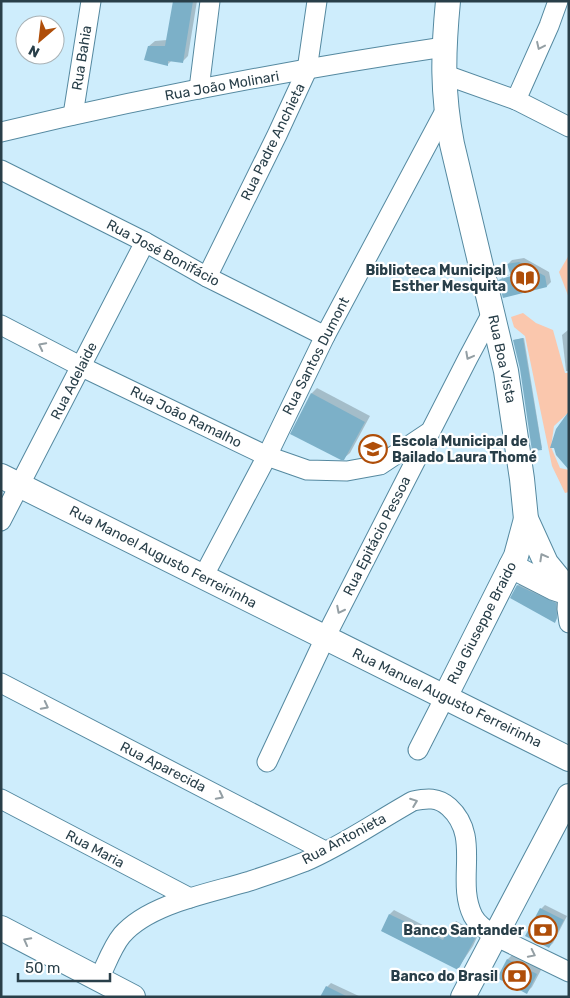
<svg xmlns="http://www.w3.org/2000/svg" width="570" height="998" font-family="Rubik,sans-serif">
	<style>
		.green { fill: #fac7ad }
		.shadow { fill: #0003; fill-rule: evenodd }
		.building { fill: #7cb0c8 }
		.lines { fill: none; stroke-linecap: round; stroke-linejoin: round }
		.minor-casing { stroke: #5589a0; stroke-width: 21 }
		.major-casing { stroke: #5589a0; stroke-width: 26 }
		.minor { stroke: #fff; stroke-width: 19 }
		.major { stroke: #fff; stroke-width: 24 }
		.oneway { stroke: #949fa4 }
		.labels { text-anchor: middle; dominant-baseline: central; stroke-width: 4.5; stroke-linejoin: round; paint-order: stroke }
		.street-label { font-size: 14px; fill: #293f49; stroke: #fff }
		.poi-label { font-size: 14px; font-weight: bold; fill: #293f49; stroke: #fff; text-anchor: end }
	</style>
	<rect width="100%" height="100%" fill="#ceedfc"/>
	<!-- green -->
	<g class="green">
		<polygon points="569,255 569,298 559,272"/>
		<polygon points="523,313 536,323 553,330 565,373 569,373 569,412 554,426 551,447 560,468 569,470 569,492 565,493 552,466 525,336 514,327 511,317"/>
	</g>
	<!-- shadow -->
	<g class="shadow">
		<polygon points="174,1 197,1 188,56 182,62 172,60 167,65 149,46 155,41 167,40"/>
		<path d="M524,258l25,14 2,10 -4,4 -47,-6 4,-4 8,-2 -4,-10 4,-4zM517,273l1,3 -15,4v-3z"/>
		<polygon points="568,330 569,371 566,371 562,335"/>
		<polygon points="524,338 542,448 541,448 514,340"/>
		<polygon points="317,388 370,416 350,453 344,458 292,433 312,393"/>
		<polygon points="519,584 557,602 557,616 556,620 512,597"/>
		<polygon points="545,905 567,916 553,943 549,947 541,909"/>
		<polygon points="394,910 446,937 456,921 479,933 473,946 458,968 382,931 390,914"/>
		<polygon points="513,954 542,968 532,987 527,992 498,978 508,959"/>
		<polygon points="331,983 361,997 322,997 327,987"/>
	</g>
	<!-- building -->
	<g class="building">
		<polygon points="173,1 193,1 183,63 168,61 168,66 144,60 148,46 165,46"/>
		<polygon points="519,262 545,276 547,287 503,298 498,280 511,276 507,264"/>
		<polygon points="523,338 542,450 532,451 520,369 513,340"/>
		<polygon points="311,393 365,422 344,460 341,460 290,434"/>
		<polygon points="569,411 569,470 556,455 554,448 550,448 556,429"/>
		<polygon points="517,585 556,603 557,618 555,623 510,598"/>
		<polygon points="540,908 564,920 549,948 525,936"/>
		<polygon points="389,914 443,940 451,924 476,937 458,970 381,931"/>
		<polygon points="507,959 537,974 527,994 497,978"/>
		<polygon points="326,986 348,997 320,997"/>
	</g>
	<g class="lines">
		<defs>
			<g id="minor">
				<polyline points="443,74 516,100 569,127"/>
				<polyline points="199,89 210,1"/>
				<polyline points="516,100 549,26 558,1"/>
				<polyline points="73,115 91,1"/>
				<path d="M1,132c146,-35 295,-63 443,-85"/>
				<polyline points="1,170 145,242 207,277 325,336"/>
				<polyline points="207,277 277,135 307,70 317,1"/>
				<polyline points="1,325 82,367 267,456 307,470 347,471 380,465 428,433"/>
				<polyline points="1,521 145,242"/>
				<polyline points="203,577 267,456 325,336 445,111"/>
				<polyline points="568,590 567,609 569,623"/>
				<polyline points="1,683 325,851"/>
				<polyline points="418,750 445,697"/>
				<polyline points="267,762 325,638 468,358 492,313"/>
				<polyline points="1,799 190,898"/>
				<path d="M99,979c7,-14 13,-32 23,-44 28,-32 89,-42 128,-54 18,-6 36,-12 54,-19 38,-16 73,-41 109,-61 14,-3 25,-4 36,6 33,30 6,73 24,109 4,8 14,15 22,20l74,36"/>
			</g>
			<g id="major">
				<path d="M448,1c-5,52 -6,92 4,143l54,227 16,108 4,40 20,44 22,27"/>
				<polyline points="1,476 569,759"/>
				<polyline points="511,566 554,588 560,590 569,590"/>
				<polyline points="445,697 516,556 526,519"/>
				<polyline points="1,928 133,997"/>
				<polyline points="463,997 569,796"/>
			</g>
		</defs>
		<!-- minor casing -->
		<use href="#minor" class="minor-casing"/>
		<!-- major casing -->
		<use href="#major" class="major-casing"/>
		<!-- minor -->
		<use href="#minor" class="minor"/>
		<!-- major -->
		<use href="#major" class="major"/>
	</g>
	<!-- one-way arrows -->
	<defs><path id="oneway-chevron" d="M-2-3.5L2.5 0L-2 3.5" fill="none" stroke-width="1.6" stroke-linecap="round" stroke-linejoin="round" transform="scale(1.25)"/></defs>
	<g class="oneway">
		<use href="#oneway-chevron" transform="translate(540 46) rotate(115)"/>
		<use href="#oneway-chevron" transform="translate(42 346) rotate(-153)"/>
		<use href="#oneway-chevron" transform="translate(469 356) rotate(118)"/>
		<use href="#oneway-chevron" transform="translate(543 557) rotate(-119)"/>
		<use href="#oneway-chevron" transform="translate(340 610) rotate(117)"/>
		<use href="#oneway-chevron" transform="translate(45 706) rotate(27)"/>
		<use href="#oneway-chevron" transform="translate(220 796) rotate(27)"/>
		<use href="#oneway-chevron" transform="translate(414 802) rotate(-21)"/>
		<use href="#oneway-chevron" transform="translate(27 941) rotate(-152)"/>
		<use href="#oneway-chevron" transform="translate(532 954) rotate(26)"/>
	</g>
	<!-- icons -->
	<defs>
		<symbol id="library-ring" viewBox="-11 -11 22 22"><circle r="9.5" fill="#fff" stroke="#af4e09" stroke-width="1.5"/><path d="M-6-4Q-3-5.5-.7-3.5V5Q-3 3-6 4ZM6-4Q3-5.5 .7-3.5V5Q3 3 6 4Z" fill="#af4e09"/></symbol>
		<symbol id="school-ring" viewBox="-11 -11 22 22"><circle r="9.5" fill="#fff" stroke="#af4e09" stroke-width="1.5"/><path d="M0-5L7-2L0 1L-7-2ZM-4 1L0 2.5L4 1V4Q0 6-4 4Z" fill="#af4e09"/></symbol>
		<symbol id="bank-ring" viewBox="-11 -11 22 22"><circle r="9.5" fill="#fff" stroke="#af4e09" stroke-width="1.5"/><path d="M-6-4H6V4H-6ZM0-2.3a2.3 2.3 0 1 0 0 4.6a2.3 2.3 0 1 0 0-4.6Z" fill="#af4e09"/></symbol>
	</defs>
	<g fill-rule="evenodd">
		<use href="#library-ring" x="509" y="262" width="32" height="32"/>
		<use href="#school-ring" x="357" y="433" width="32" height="32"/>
		<use href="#bank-ring" x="527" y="914" width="32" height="32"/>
		<use href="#bank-ring" x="501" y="960" width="32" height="32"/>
	</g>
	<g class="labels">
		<!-- street labels -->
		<g class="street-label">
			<text transform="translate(82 58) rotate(-81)">Rua Bahia</text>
			<text transform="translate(222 86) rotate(-10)">Rua João Molinari</text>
			<text transform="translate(273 142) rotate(-64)">Rua Padre Anchieta</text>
			<text transform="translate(163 253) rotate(28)">Rua José Bonifácio</text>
			<text transform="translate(316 356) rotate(-63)">Rua Santos Dumont</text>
			<text transform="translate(502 359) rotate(78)">Rua Boa Vista</text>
			<text transform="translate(74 381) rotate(-63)">Rua Adelaide</text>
			<text transform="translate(186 417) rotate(26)">Rua João Ramalho</text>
			<text transform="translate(377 536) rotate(-63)">Rua Epitácio Pessoa</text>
			<text transform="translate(163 557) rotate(27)">Rua Manoel Augusto Ferreirinha</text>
			<text transform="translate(482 623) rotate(-63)">Rua Giuseppe Braido</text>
			<text transform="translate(447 698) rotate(26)">Rua Manuel Augusto Ferreirinha</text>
			<text transform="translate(163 767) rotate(27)">Rua Aparecida</text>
			<text transform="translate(344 839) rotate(-28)">Rua Antonieta</text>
			<text transform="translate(95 849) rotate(28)">Rua Maria</text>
		</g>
		<!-- poi labels -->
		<g class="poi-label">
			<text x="506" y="270">Biblioteca Municipal<tspan x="506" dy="16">Esther Mesquita</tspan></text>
			<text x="392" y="441" text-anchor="start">Escola Municipal de<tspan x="392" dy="16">Bailado Laura Thomé</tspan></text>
			<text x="524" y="930">Banco Santander</text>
			<text x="498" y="976">Banco do Brasil</text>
		</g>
	</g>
	<!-- border -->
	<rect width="570" height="998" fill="none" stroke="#293f49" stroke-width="5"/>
	<!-- north arrow -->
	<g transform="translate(40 40) rotate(208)"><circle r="24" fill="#ffffff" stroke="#a9b2b6"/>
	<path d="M0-4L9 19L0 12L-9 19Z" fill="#af4e09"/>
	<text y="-8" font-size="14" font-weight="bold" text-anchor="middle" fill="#293f49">N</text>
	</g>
	<!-- scale -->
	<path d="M18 973v8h92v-8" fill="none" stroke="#293f49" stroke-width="2.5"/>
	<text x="25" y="973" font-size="15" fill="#293f49" stroke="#ffffff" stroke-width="4" paint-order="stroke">50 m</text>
</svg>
